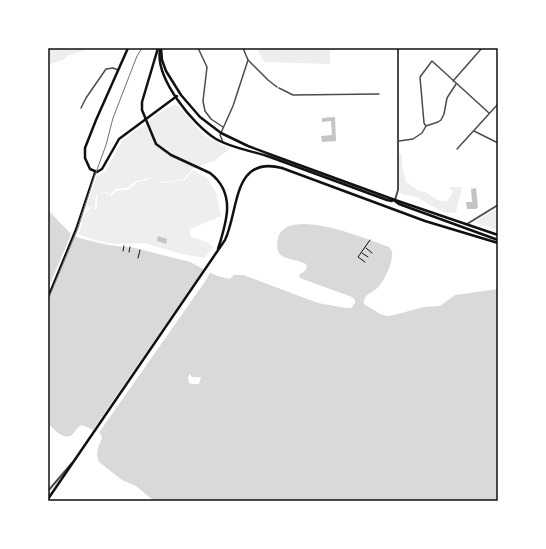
<svg xmlns="http://www.w3.org/2000/svg" width="546" height="549" font-family="'Times New Roman',serif">
	<style>
		.green { fill: #eee }
		.water { fill: #d9d9d9; fill-rule: evenodd }
		.pier { fill: #fff }
		.building { fill: #c4c4c4 }
		.lines { fill: none; stroke-linecap: round; stroke-linejoin: round }
		.path { stroke: #111; stroke-width: 1 }
		.minor { stroke: #4c4c4c; stroke-width: 1.5 }
		.tertiary { stroke: #4c4c4c; stroke-width: 2 }
		.secondary { stroke: #111; stroke-width: 2 }
		.primary { stroke: #111; stroke-width: 2.5 }
		.rail { stroke: #707070; stroke-width: 1 }
		.neatline { fill: none; stroke: #111; stroke-width: 1.5 }
	</style>
	<rect width="100%" height="100%" fill="#fff"/>
	<!-- green -->
	<g class="green">
		<polygon points="48,48 89,48 66,57 65,59 48,65"/>
		<polygon points="258,48 330,48 330,64 265,62 259,54"/>
		<polygon points="176,104 205,136 230,149 214,161 192,169 183,180 162,182 153,179 162,183 185,180 193,170 207,178 216,192 221,216 190,229 190,236 208,243 213,247 204,258 182,254 144,243 115,244 94,240 79,234 84,214 91,208 97,209 97,194 106,193 111,196 116,191 128,190 137,182 151,179 150,178 136,181 127,188 115,189 110,195 107,192 96,194 95,208 86,207 97,176 105,172 122,141 165,109"/>
		<path d="M400,153l2,1v11l4,17c7,5 12,10 20,10 6,5 13,10 21,9l6,-9 -4,-5h13l-6,25c-12,6 -30,-12 -40,-15 -7,-3 -14,0 -17,-7l-2,-32z"/>
		<polygon points="498,208 498,230 476,223 479,219"/>
	</g>
	<!-- water -->
	<path class="water" d="M48,210l23,24 8,4 29,7 27,3 55,14 27,14 13,3 4,-4h9l75,28 28,5h5l4,-5v-3l-3,-3 -52,-19 -1,-3 7,-5 1,-5c-7,-6 -22,-4 -28,-12 -3,-5 -2,-13 0,-18 13,-28 90,5 110,12l3,4c1,11 -6,27 -13,35 -6,8 -15,6 -15,18l16,10 7,2 7,-1 30,-8 16,-1 15,-11 43,-6v212h-344l-18,-15 -14,-6 -23,-18c-4,-9 -1,-15 3,-24l-2,-5 -18,-8c-5,2 -6,6 -9,9 -8,8 -20,-5 -25,-11zM190,374l2,3h9l-2,7h-7l-3,-1 -1,-6z"/>
	<!-- pier -->
	<g class="pier">
		<polygon points="72,232 76,234 48,302 48,289"/>
		<polygon points="205,267 211,271 204,283 98,434 92,431"/>
	</g>
	<!-- building -->
	<g class="building">
		<polygon points="335,117 336,141 322,142 321,136 332,135 331,121 322,122 322,118"/>
		<polygon points="476,188 478,207 476,209 467,209 466,202 472,202 471,189"/>
		<polygon points="158,236 167,239 166,244 157,241"/>
	</g>
	<g class="lines">
		<!-- path -->
		<g class="path">
			<polyline points="366,248 372,253"/>
			<polyline points="123,251 124,246"/>
			<polyline points="129,252 130,247"/>
			<polyline points="362,253 368,257"/>
			<polyline points="138,258 140,250"/>
			<polyline points="365,262 358,257 370,240"/>
		</g>
		<!-- minor -->
		<g class="minor">
			<polyline points="198,48 207,67 203,101 205,111 211,119 223,127"/>
			<polyline points="243,48 248,60 268,80 277,87"/>
			<polyline points="496,48 498,50"/>
			<polyline points="453,81 482,48"/>
			<polyline points="279,88 293,95 379,94"/>
			<polyline points="81,108 86,98 106,69 113,68 118,70"/>
			<polyline points="426,126 424,123 420,77 432,61 489,113"/>
			<polyline points="474,131 498,143"/>
			<polyline points="399,141 413,139 422,133 426,126 438,122 441,120 444,114 447,98 456,84"/>
			<polyline points="223,142 220,135 233,106 248,60"/>
			<polyline points="457,149 498,104"/>
		</g>
		<!-- tertiary -->
		<g class="tertiary">
			<polyline points="395,200 398,190 398,48"/>
			<polyline points="467,224 498,205"/>
			<polyline points="48,491 72,463"/>
		</g>
		<!-- secondary -->
		<polyline class="secondary" points="48,297 76,229 95,172"/>
		<!-- primary -->
		<g class="primary">
			<polyline points="128,48 96,120 85,148 85,158 90,169 97,172 102,169 119,139 177,96"/>
			<path d="M158,48l-16,54v8l14,34 15,11 39,18c26,20 17,48 8,76"/>
			<polyline points="161,48 162,60 166,71 181,95 200,117 221,133 248,146 280,158 395,200 498,235"/>
			<path d="M160,50c-5,28 33,75 56,89 15,9 37,12 54,18 39,14 78,29 117,43l5,1 2,-1"/>
			<polyline points="395,201 399,204 498,240"/>
			<path d="M48,499l177,-259c14,-29 7,-85 57,-72l143,53 73,22"/>
		</g>
		<!-- rail -->
		<polyline class="rail" points="48,300 78,228 94,178 106,145 113,118 137,56 142,48"/>
	</g>
	<!-- border -->
	<rect width="546" height="549" fill="none" stroke="#ffffff" stroke-width="98"/>
	<rect x="49" y="49" width="448" height="451" class="neatline"/>
</svg>
